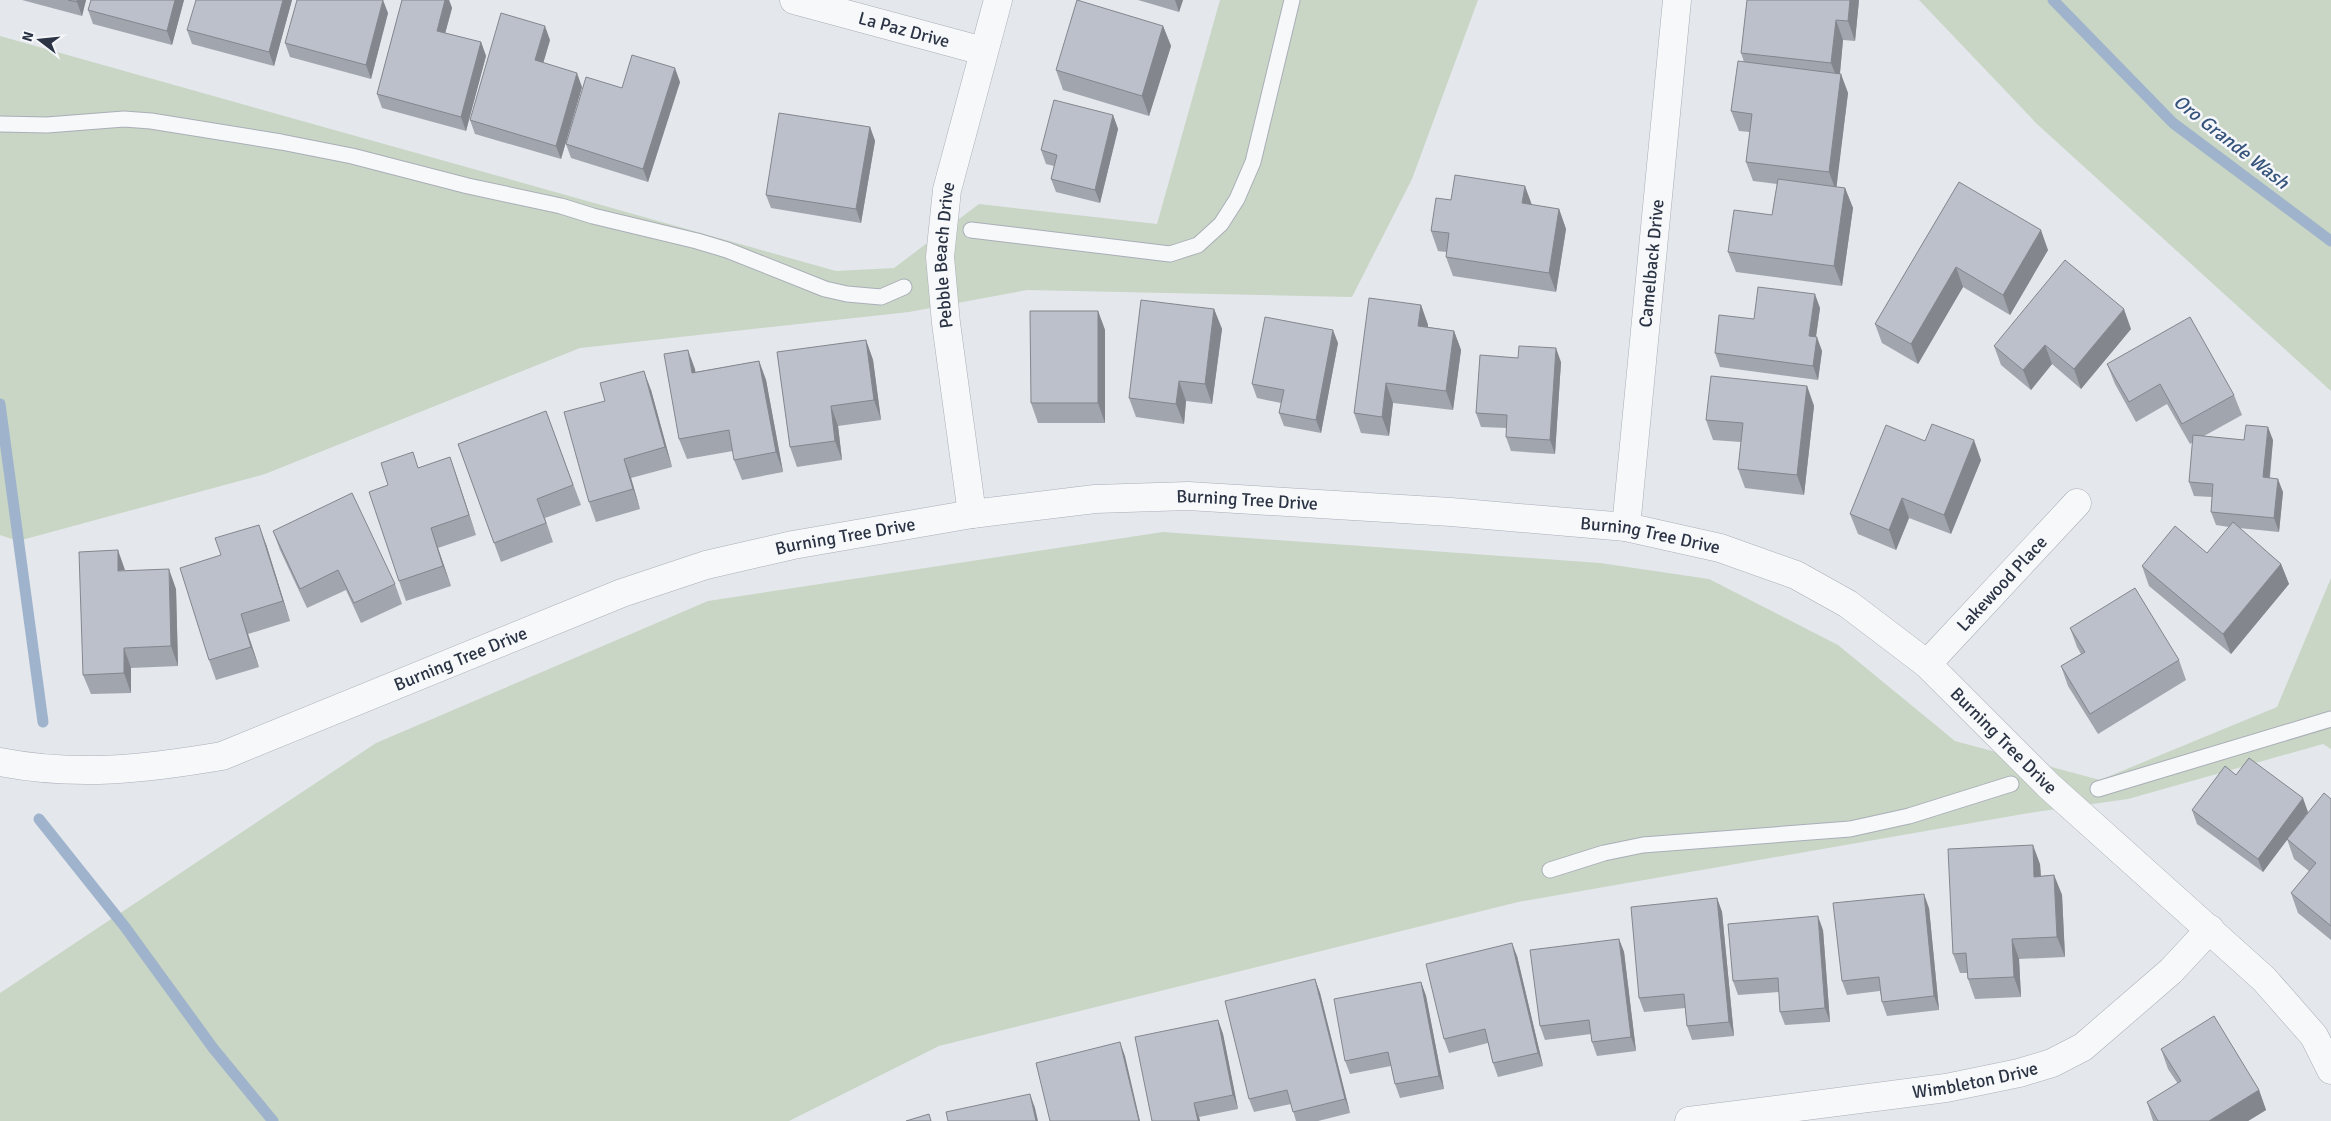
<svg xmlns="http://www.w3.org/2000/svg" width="2331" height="1121" font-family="Signika,sans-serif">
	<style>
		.green { fill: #c9d6c5 }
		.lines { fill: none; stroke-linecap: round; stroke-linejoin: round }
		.stream { stroke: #9fb4cc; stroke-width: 11 }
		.service-casing { stroke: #a9aeb7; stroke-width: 17 }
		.minor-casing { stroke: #a9aeb7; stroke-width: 29 }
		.service { stroke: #f7f8fa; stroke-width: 15 }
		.minor { stroke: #f7f8fa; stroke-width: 28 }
		.wall { fill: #a1a5ae }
		.shaded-wall { fill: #83868d }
		.building { fill: #bbc0ca; stroke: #83868d }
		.labels { text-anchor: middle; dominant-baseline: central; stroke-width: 5; stroke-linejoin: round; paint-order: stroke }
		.street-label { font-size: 18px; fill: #2b3445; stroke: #f4f6f9 }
		.water-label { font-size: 19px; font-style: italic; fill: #34527a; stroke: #f4f6f9 }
	</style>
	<rect width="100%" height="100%" fill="#e4e7ec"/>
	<!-- green -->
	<g class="green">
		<polygon points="1220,0 1478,0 1412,179 1352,297 1027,290 909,312 580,348 265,474 18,541 0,535 0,36 836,271 894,268 979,204 1157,224"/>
		<polygon points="1919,0 2331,0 2331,391 2037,124"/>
		<polygon points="1163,532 1600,563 1709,579 1838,645 1955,741 2100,780 2277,707 2331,578 2331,749 2323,744 2128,799 2029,813 1518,902 939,1046 789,1121 0,1121 0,993 376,743 708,601"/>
	</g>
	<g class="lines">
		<!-- stream -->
		<g class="stream">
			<polyline points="2053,0 2173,123 2331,241"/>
			<polyline points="0,404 43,722"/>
			<polyline points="39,819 125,927 213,1048 273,1121"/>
		</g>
		<defs>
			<g id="service">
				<polyline points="0,124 47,125 124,119 151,121 281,142 352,156 468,186 561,206 593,216 697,241 727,250 825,289 847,294 881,297 904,287"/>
				<polyline points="971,230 1170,254 1198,245 1221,224 1237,199 1253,162 1292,0"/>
				<polyline points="2098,789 2331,719"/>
				<polyline points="1550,870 1604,853 1643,845 1850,829 1909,816 2011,784"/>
			</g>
			<g id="minor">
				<path id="s1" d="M794,0l189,51"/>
				<path id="s2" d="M972,514l-26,-191 -6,-66 7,-67 51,-190"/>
				<path id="s3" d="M1626,527l51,-527"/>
				<path id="s4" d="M1927,664l150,-161"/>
				<path id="s5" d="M0,762c77,15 145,7 222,-6l400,-163 84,-28 87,-20 179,-31 123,-15 93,-3 263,16 175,15 94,21 76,27 52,29 79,60 122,122 215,193 50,57 17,34"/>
				<path id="s6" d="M1689,1121l257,-33 73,-15 33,-10 31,-16 88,-76 39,-42"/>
			</g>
		</defs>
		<!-- service casing -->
		<use href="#service" class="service-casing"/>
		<!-- minor casing -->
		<use href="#minor" class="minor-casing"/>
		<!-- service -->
		<use href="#service" class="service"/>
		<!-- minor -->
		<use href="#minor" class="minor"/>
	</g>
	<!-- wall -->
	<g class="wall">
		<polygon points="22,0 86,0 82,16"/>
		<polygon points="91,0 184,0 172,45 93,24 88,10"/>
		<polygon points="292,0 274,66 192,44 187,30"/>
		<polygon points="402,0 449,0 452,8 445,33 481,42 486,56 466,131 382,108 377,94"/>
		<polygon points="1138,0 1183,0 1179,12"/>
		<polygon points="1747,0 1859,0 1855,41 1843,40 1840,73 1848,93 1836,187 1845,188 1853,208 1842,286 1736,272 1728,252 1772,215 1777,184 1753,181 1746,162 1750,132 1739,131 1731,111 1744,62 1741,53"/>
		<polygon points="388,13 371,79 290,57 285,43"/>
		<polygon points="1163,26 1171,46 1149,116 1063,90 1056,70"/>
		<polygon points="550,40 543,63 582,87 561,159 475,134 470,120"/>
		<polygon points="680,82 648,182 571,158 566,144 622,88"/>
		<polygon points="1113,115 1118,129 1100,203 1056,192 1051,179 1054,166 1046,164 1041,150"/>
		<polygon points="870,127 875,141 861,223 771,208 766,195"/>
		<polygon points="1959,182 2048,250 2010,315 1963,287 1918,364 1882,343 1875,324"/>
		<polygon points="1451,200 1532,205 1559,209 1566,229 1556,292 1453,276 1446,257 1446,252 1438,251 1431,231"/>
		<polygon points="1421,305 1428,325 1428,327 1454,331 1461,350 1453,410 1393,403 1389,436 1361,433 1354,413"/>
		<polygon points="1820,308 1816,337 1822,351 1818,380 1720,367 1715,353 1754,319"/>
		<polygon points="1214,309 1222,329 1212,404 1186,401 1184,424 1136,417 1129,398"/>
		<polygon points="1098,311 1105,330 1105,423 1038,423 1031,403"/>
		<polygon points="2131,329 2081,389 2052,364 2031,390 2001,365 1994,346"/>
		<polygon points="866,340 873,360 881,420 838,426 842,460 797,467 790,447"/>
		<polygon points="1338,343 1321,433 1284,426 1279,413 1281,403 1257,398 1252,384"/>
		<polygon points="759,361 766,380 783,472 742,480 734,460 733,451 687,459 679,439 695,369 695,372"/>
		<polygon points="1561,362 1555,454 1511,451 1506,437 1507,428 1481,427 1476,413"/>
		<polygon points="2107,364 2234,395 2242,415 2204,436 2244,440 2273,440 2270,478 2283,492 2279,532 2239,528 2281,564 2289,584 2231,654 2149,586 2142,566 2207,553 2229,527 2216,525 2211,512 2212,497 2194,496 2189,482 2193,442 2190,444 2167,404 2136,422 2115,384"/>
		<polygon points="1807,386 1814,406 1804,495 1745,488 1738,469 1741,442 1713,440 1706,420"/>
		<polygon points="651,390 672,467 631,478 640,509 596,522 589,502 605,401"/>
		<polygon points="546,411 581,505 545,518 553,542 501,562 458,444"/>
		<polygon points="1925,441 1981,460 1951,534 1909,518 1896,550 1858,534 1850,514"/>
		<polygon points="450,457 476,535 438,548 451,586 406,601 399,581 388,485 419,468"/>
		<polygon points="273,531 395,584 402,604 361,623 346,590 307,608 280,550"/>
		<polygon points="266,544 290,621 248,634 259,667 216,680 209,660"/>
		<polygon points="125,570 176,589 178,666 131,668 131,693 91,694 83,675"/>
		<polygon points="2070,628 2179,660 2186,680 2098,734 2068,686 2061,666 2081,654 2077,647"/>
		<polygon points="2236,775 2308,812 2292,833 2331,799 2331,940 2298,913 2291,893 2309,871 2294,859 2287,839 2263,872 2197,824 2192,810"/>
		<polygon points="2040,864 2041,876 2054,875 2062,895 2065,957 2019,959 2021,997 1975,999 1968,979 1967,973 1960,973 1953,954"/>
		<polygon points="1717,898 1722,912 1734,1036 1692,1040 1687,1026 1685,1008 1644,1012 1639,998"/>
		<polygon points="1929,908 1939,1010 1887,1016 1882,1002 1880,991 1847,995 1842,981"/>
		<polygon points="1823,930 1830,1022 1785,1025 1780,1012 1779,992 1738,995 1733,981"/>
		<polygon points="1619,939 1624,952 1636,1051 1597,1056 1592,1042 1591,1034 1545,1040 1540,1026"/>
		<polygon points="1517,956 1543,1066 1498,1077 1493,1063 1488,1043 1449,1053 1444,1039"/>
		<polygon points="1315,979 1320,993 1350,1113 1318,1121 1296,1121 1291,1104 1254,1112 1249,1099"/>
		<polygon points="1421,982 1426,996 1444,1089 1400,1098 1395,1084 1391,1066 1350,1074 1345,1061"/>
		<polygon points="1218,1020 1223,1034 1238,1109 1199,1117 1200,1121 1152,1121"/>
		<polygon points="2161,1049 2259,1090 2266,1110 2248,1121 2153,1121 2147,1102 2178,1084 2168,1069"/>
	</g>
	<!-- shaded-wall -->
	<g class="shaded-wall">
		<polygon points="77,0 86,0 82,16 77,2"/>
		<polygon points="175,0 184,0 172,45 167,31"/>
		<polygon points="283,0 292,0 274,66 269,52"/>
		<polygon points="383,0 388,13 371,79 366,65"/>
		<polygon points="445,0 449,0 452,8 442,45 437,31"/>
		<polygon points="1175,0 1183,0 1179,12"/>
		<polygon points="1850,0 1859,0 1855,41 1848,21"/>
		<polygon points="1836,20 1843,40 1839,83 1831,63"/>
		<polygon points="545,26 550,40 540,74 535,60"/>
		<polygon points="1163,26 1171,46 1149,116 1142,96"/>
		<polygon points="481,42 486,56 466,131 461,117"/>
		<polygon points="675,68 680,82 648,182 643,169"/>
		<polygon points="577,73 582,87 561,159 556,146"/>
		<polygon points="1841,74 1848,93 1836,191 1829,172"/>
		<polygon points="1113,115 1118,129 1100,203 1095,190"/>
		<polygon points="870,127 875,141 861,223 856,209"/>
		<polygon points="1525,186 1532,205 1522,203"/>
		<polygon points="1845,188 1853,208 1842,286 1834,266"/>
		<polygon points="1559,209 1566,229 1556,292 1549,273"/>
		<polygon points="2041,230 2048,250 2010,315 2003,295"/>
		<polygon points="1956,267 1963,287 1918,364 1911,344"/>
		<polygon points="1815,294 1820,308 1814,350 1809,336"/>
		<polygon points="1421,305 1428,325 1425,346 1418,326"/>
		<polygon points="1214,309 1222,329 1212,404 1205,384"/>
		<polygon points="2124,309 2131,329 2081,389 2074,369"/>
		<polygon points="1098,311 1105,330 1105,423 1098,403"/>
		<polygon points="1333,330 1338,343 1321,433 1316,420"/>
		<polygon points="1454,331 1461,350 1453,410 1446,391"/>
		<polygon points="1817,337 1822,351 1818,380 1813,366"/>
		<polygon points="866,340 873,360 881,420 874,400"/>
		<polygon points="2045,345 2052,364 2031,390 2023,370"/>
		<polygon points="1556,348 1561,362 1555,454 1550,440"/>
		<polygon points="688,350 695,369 699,393 692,373"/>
		<polygon points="759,361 766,380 783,472 776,452"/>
		<polygon points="644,371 651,390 672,467 665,447"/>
		<polygon points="1179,381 1186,401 1184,424 1176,404"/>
		<polygon points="1386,383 1393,403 1389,436 1382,417"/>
		<polygon points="1807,386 1814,406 1804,495 1797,475"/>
		<polygon points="831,406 838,426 842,460 835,441"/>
		<polygon points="2268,427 2273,440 2268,491 2263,477"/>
		<polygon points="1974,440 1981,460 1951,534 1944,515"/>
		<polygon points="450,457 457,477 476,535 469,515"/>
		<polygon points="624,459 631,478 640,509 633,489"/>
		<polygon points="2278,479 2283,492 2279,532 2274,518"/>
		<polygon points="1902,498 1909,518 1896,550 1889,530"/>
		<polygon points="259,525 266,544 290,621 283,601"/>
		<polygon points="431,528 438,548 451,586 443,566"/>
		<polygon points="118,550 125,570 118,571"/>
		<polygon points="2281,564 2289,584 2231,654 2223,634"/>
		<polygon points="169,569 176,589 178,666 171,646"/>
		<polygon points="241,614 248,634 259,667 251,647"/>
		<polygon points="124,648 131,668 131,693 124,673"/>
		<polygon points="2303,798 2308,812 2263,872 2258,859"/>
		<polygon points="2033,845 2040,864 2042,896 2034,877"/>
		<polygon points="2054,875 2062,895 2065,957 2057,937"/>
		<polygon points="1924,894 1929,908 1939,1010 1934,996"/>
		<polygon points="1717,898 1722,912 1734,1036 1729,1022"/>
		<polygon points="1818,916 1823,930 1830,1022 1825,1008"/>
		<polygon points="1619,939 1624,952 1636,1051 1631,1037"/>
		<polygon points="2012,939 2019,959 2021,997 2014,977"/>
		<polygon points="1512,943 1517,956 1543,1066 1538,1053"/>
		<polygon points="1315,979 1320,993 1350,1113 1345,1099"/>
		<polygon points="1421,982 1426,996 1444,1089 1439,1076"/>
		<polygon points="1218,1020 1223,1034 1238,1109 1233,1095"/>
		<polygon points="1120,1042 1125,1056 1140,1121 1139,1121"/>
		<polygon points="2259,1090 2266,1110 2248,1121 2209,1121"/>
		<polygon points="1030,1094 1035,1108 1038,1121 1036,1121"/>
		<polygon points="1194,1103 1199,1117 1200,1121 1198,1121"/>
	</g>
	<!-- building -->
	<g class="building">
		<polygon points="68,0 77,0 77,2"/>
		<polygon points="91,0 175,0 167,31 88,10"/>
		<polygon points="196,0 283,0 269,52 187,30"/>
		<polygon points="297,0 383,0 366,65 285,43"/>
		<polygon points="402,0 445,0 437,31 481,42 461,117 377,94"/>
		<polygon points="1077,0 1163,26 1142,96 1056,70"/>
		<polygon points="1747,0 1850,0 1848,21 1836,20 1831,63 1741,53"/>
		<polygon points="501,13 545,26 535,60 577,73 556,146 470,120"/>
		<polygon points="632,55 675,68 643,169 566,144 586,77 622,88"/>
		<polygon points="1738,61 1841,74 1829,172 1746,162 1752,114 1731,111"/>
		<polygon points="1054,100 1113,115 1095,190 1051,179 1057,155 1041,150"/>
		<polygon points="779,113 870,127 856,209 766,195"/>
		<polygon points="1455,175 1525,186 1522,203 1559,209 1549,273 1446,257 1449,233 1431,231 1436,198 1451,200"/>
		<polygon points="1778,179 1845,188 1834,266 1728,252 1734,210 1772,215"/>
		<polygon points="1959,182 2041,230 2003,295 1956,267 1911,344 1875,324"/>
		<polygon points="2065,260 2124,309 2074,369 2045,345 2023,370 1994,346"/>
		<polygon points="1758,287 1815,294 1809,336 1817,337 1813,366 1715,353 1719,315 1754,319"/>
		<polygon points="1369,298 1421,305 1418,326 1454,331 1446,391 1386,383 1382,417 1354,413"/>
		<polygon points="1141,300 1214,309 1205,384 1179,381 1176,404 1129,398"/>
		<polygon points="1030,311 1098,311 1098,403 1031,403"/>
		<polygon points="1265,317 1333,330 1316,420 1279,413 1284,390 1252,384"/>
		<polygon points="2190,317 2234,395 2182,424 2160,384 2129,402 2107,364"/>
		<polygon points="866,340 874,400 831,406 835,441 790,447 777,352"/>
		<polygon points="1519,346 1556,348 1550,440 1506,437 1507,415 1476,413 1480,355 1518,358"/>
		<polygon points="688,350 692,373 759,361 776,452 734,460 729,430 679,439 664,354"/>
		<polygon points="644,371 665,447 624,459 633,489 589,502 564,412 605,401 600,383"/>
		<polygon points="1711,376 1807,386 1797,475 1738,469 1743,423 1706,420"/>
		<polygon points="546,411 573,485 537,499 546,523 494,543 458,444"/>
		<polygon points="1932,424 1974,440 1944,515 1902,498 1889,530 1850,514 1886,425 1925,441"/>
		<polygon points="2246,425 2268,427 2263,477 2278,479 2274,518 2211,512 2213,484 2189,482 2193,435 2244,440"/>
		<polygon points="413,452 418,468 450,457 469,515 431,528 443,566 399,581 369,492 388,485 381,463"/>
		<polygon points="352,493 395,584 354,603 338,570 300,589 273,531"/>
		<polygon points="2233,522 2281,564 2223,634 2142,566 2175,526 2207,553"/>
		<polygon points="259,525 283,601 241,614 251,647 209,660 180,568 221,555 215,538"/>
		<polygon points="118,550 118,571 169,569 171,646 124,648 124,673 83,675 79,552"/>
		<polygon points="2135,588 2179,660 2090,714 2061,666 2085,652 2070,628"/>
		<polygon points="2249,758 2303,798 2258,859 2192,810 2225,766 2236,775"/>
		<polygon points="2324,793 2331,799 2331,926 2291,893 2316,863 2287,839"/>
		<polygon points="2033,845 2034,877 2054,875 2057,937 2012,939 2014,977 1968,979 1966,953 1953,954 1948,849"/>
		<polygon points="1924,894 1934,996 1882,1002 1879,977 1842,981 1833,903"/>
		<polygon points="1717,898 1729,1022 1687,1026 1684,994 1639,998 1631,907"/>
		<polygon points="1818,916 1825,1008 1780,1012 1778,978 1733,981 1728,924"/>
		<polygon points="1619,939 1631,1037 1592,1042 1589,1020 1540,1026 1530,950"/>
		<polygon points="1512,943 1538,1053 1493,1063 1485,1029 1444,1039 1426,964"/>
		<polygon points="1315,979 1345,1099 1293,1112 1287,1090 1249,1099 1225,1001"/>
		<polygon points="1421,982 1439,1076 1395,1084 1388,1052 1345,1061 1334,999"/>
		<polygon points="2214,1016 2259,1090 2209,1121 2158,1121 2147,1102 2181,1081 2161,1049"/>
		<polygon points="1218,1020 1233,1095 1194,1103 1198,1121 1152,1121 1135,1037"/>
		<polygon points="1120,1042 1139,1121 1050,1121 1036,1063"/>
		<polygon points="1030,1094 1036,1121 948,1121 946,1112"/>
		<polygon points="929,1114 931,1121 906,1121"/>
	</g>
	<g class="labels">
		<!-- street labels -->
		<g class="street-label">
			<text stroke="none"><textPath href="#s1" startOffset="114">La Paz Drive</textPath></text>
			<text stroke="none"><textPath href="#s2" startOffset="261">Pebble Beach Drive</textPath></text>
			<text stroke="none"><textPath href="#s3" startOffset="265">Camelback Drive</textPath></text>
			<text stroke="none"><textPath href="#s5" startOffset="1291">Burning Tree Drive</textPath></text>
			<text stroke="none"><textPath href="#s5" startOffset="1696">Burning Tree Drive</textPath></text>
			<text stroke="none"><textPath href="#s5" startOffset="886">Burning Tree Drive</textPath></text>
			<text stroke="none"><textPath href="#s4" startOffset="110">Lakewood Place</textPath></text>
			<text stroke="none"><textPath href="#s5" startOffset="481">Burning Tree Drive</textPath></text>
			<text stroke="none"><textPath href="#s5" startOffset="2115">Burning Tree Drive</textPath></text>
			<text stroke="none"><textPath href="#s6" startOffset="289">Wimbleton Drive</textPath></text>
		</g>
		<!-- water labels -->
		<g class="water-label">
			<text transform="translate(2231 142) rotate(38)">Oro Grande Wash</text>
		</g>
	</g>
	<!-- north arrow -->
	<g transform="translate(40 40) rotate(286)" stroke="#f4f6f9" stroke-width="4" paint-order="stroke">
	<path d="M0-4L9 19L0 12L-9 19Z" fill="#2b3445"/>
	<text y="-8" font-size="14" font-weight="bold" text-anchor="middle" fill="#2b3445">N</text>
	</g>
</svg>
